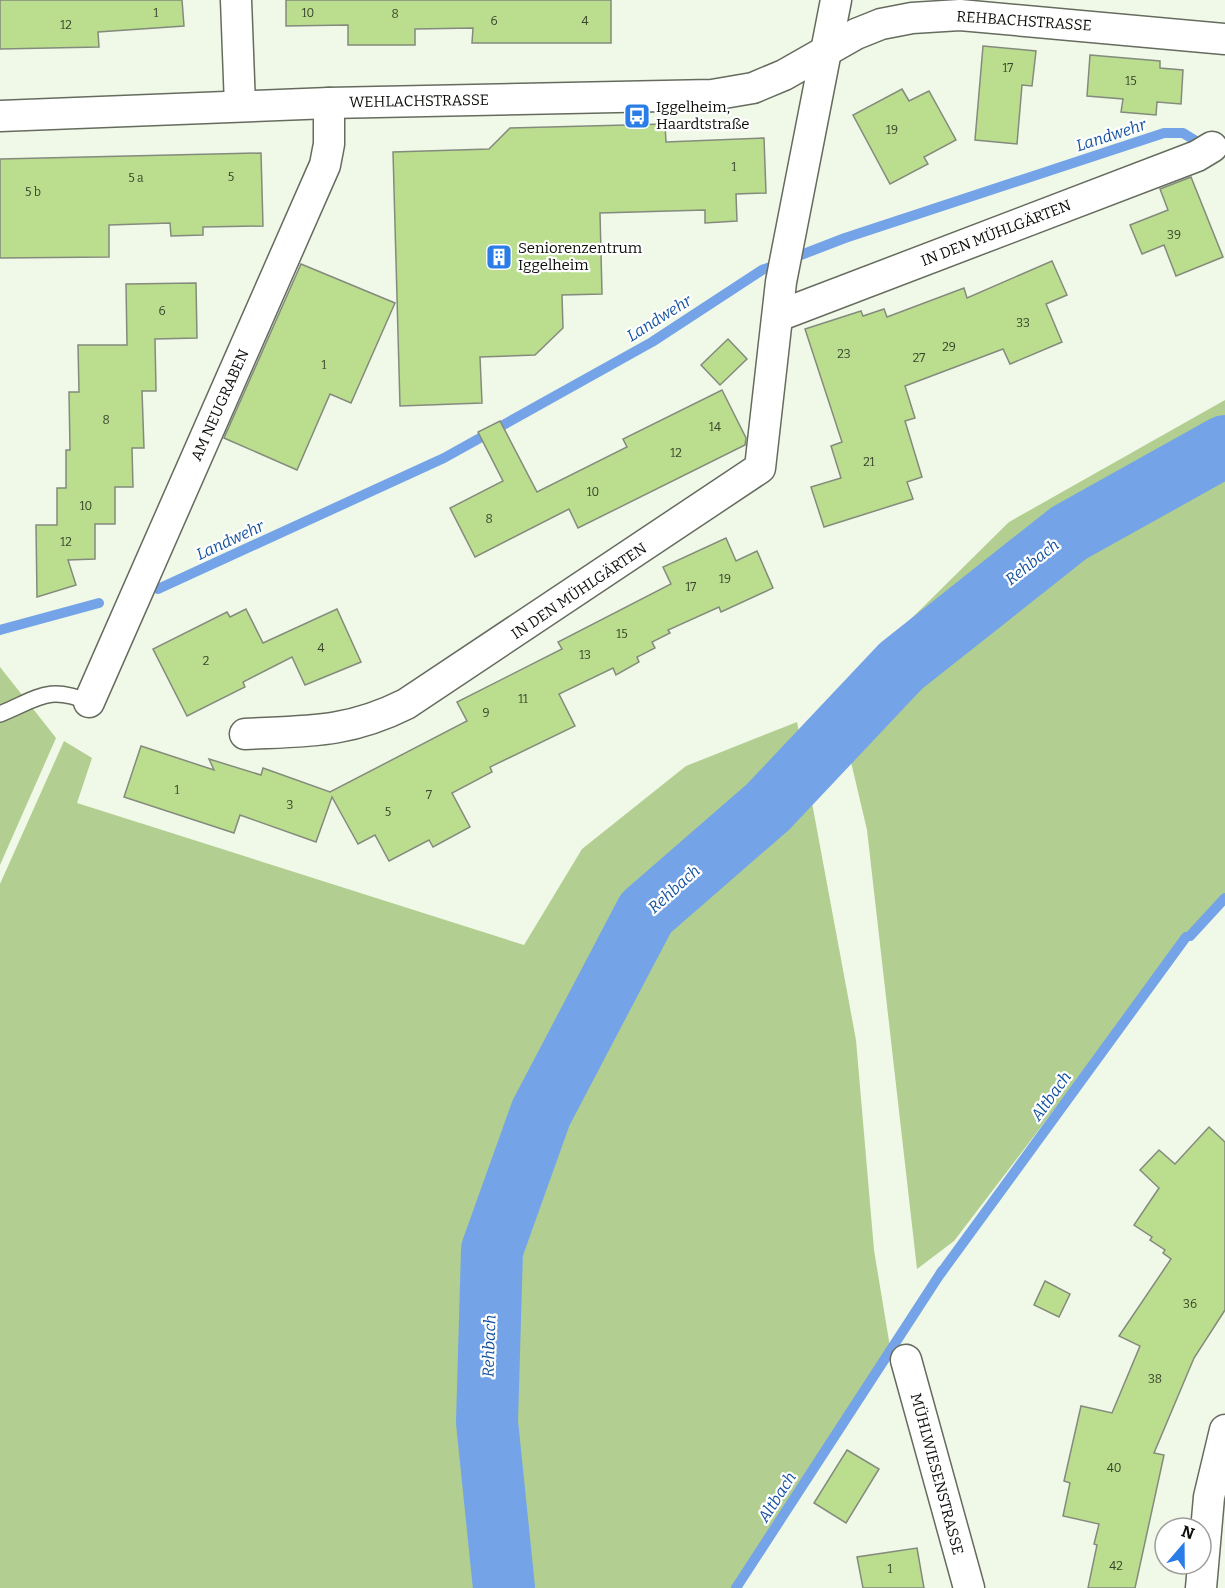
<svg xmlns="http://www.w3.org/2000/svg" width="1225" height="1588" font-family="Bitter,serif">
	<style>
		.green { fill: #b2ce91 }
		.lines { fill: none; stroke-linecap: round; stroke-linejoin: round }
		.stream { stroke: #74a4e7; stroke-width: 10 }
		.river { stroke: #74a4e7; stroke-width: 62 }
		.building { fill: #bade8e; stroke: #848b7d; stroke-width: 1.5 }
		.lane-casing { stroke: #656c5e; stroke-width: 18 }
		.street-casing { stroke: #656c5e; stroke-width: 33 }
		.lane { stroke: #fff; stroke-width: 15 }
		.street { stroke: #fff; stroke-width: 30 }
		.labels { text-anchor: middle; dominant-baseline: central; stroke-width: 4.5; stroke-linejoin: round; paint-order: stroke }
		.number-label { font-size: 12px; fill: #38432b }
		.street-label { font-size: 15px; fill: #0d0f0a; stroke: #fff }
		.poi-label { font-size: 15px; fill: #0d0f0a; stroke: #fff; text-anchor: start }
		.water-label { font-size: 16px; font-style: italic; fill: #13519f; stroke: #fff }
	</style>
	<rect width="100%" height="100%" fill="#f0f8e8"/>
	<!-- green -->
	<g class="green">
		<polygon points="1225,400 1225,895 1186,937 954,1241 917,1269 867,830 835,694 1009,522"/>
		<polygon points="0,667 56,738 0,865"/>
		<polygon points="797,722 856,1040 874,1250 890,1347 735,1588 0,1588 0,884 64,741 92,758 77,803 524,945 582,849 686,766"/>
	</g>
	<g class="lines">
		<!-- stream -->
		<g class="stream">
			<polyline points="158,589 444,458 652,342 762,270 845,238 1164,133 1183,133 1196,141"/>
			<polyline points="0,630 99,603"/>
			<polyline points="1190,936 1225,898"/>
			<polyline points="941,1273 1186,937"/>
			<polyline points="736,1588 942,1271"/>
		</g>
		<!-- river -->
		<polyline class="river" points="504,1588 487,1422 492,1250 541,1113 646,913 768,807 901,666 1069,533 1225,446"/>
	</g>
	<!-- building -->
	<g class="building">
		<polygon points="0,0 182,0 184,26 98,32 99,47 0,49"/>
		<polygon points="286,0 611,0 611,43 472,43 473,28 415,29 415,45 348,45 348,25 286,26"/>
		<polygon points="983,46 1036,51 1032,86 1022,85 1017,144 975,140"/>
		<polygon points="1090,55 1160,61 1160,68 1183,70 1181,104 1157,102 1156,115 1121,112 1123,99 1087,96"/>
		<polygon points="902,89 909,101 929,91 956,140 924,157 928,164 890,184 853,115"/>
		<polygon points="665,124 666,142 764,138 766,193 736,194 737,221 705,223 705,210 600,213 602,294 562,295 563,328 535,355 480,357 482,403 400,406 393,152 489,149 510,128"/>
		<polygon points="261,153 263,226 203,227 203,235 171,236 170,223 109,225 109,257 0,258 0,159"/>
		<polygon points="1191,177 1223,257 1176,276 1164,245 1142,254 1130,225 1168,210 1160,189"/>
		<polygon points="1052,261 1067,295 1046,304 1062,342 1010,364 1003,349 905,386 915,418 905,421 922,477 907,482 913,499 824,527 811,487 841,478 831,446 842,442 805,329 861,311 863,316 884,309 887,317 964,288 967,298"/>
		<polygon points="301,264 395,303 351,403 330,394 297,470 224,438"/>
		<polygon points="196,283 197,338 155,339 156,391 142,391 144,448 132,448 133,487 115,487 115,524 95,524 95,559 68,560 76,585 37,597 36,525 57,525 57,488 66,488 66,450 70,450 69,392 79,392 78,345 127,345 126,284"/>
		<polygon points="728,339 747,359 720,385 701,365"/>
		<polygon points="722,390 746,438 745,445 578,528 569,509 475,557 450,508 503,481 478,432 500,421 537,492 627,447 623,439"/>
		<polygon points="726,538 736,561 757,551 773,588 721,612 719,607 668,630 670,633 652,642 655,648 637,657 639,662 616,675 613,668 559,694 575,726 490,767 492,772 452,793 470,827 433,847 429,840 389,861 375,835 358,844 332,797 316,842 240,815 234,833 124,797 141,746 214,770 209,759 261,775 263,768 330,792 467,721 457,702 562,649 558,642 671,584 663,567"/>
		<polygon points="246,609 263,643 337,609 361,662 305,685 292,657 243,682 245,687 187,716 153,649 227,612 230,617"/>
		<polygon points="1209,1127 1225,1142 1225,1310 1194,1358 1154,1453 1164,1455 1135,1588 1088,1588 1097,1545 1094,1544 1099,1524 1063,1516 1070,1483 1064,1481 1081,1406 1112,1413 1140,1346 1119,1336 1171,1259 1163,1253 1165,1250 1150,1240 1152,1237 1134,1225 1159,1188 1140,1170 1159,1150 1175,1164"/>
		<polygon points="1045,1281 1070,1294 1059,1317 1034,1305"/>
		<polygon points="847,1450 879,1469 846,1523 814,1503"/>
		<polygon points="917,1548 924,1588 863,1588 857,1557"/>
	</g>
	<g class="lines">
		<defs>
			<path id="lane" d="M0,714c39,-16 48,-29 89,-12"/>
			<g id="street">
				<polyline points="236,0 240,106"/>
				<polyline points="0,116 329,103 712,95 753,88 784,75 856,34 881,24 912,18 960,15 1225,39"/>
				<polyline points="778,316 1197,156 1212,147"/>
				<polyline points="89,702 325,165 329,144 329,103"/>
				<path d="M245,734c63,-3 103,-1 161,-30l354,-236 21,-186 55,-282"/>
				<polyline points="906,1360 969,1588"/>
				<polyline points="1201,1588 1209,1497 1225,1430"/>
			</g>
		</defs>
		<!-- lane casing -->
		<use href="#lane" class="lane-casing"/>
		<!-- street casing -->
		<use href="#street" class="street-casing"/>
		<!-- lane -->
		<use href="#lane" class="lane"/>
		<!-- street -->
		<use href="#street" class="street"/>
	</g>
	<!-- icons -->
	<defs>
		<symbol id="bus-square" viewBox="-11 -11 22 22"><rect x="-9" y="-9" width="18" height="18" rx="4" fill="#2a7ce7" stroke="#fff"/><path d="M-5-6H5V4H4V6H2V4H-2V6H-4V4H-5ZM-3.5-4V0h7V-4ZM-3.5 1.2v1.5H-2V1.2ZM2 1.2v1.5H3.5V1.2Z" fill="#fff"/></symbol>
		<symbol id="building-square" viewBox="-11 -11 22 22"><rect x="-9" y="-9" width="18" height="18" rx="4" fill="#2a7ce7" stroke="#fff"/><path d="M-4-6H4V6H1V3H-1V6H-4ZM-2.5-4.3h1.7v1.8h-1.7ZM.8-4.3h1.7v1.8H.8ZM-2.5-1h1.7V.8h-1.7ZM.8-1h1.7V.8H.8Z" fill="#fff"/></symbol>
	</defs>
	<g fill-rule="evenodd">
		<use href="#bus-square" x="622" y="101" width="30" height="30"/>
		<use href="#building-square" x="484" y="242" width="30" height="30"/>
	</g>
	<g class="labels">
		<!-- number labels -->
		<g class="number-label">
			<text x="156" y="13">1</text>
			<text x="308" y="13">10</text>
			<text x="395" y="14">8</text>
			<text x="494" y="21">6</text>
			<text x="585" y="21">4</text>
			<text x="66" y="25">12</text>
			<text x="1008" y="68">17</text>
			<text x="1131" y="81">15</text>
			<text x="892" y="130">19</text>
			<text x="734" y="167">1</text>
			<text x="231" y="177">5</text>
			<text x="136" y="178">5 a</text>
			<text x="33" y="192">5 b</text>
			<text x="1174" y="235">39</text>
			<text x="162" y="311">6</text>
			<text x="1023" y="323">33</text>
			<text x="949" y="347">29</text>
			<text x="844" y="354">23</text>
			<text x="919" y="358">27</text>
			<text x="324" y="365">1</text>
			<text x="106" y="420">8</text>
			<text x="715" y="427">14</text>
			<text x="676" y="453">12</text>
			<text x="869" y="462">21</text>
			<text x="593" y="492">10</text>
			<text x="86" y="506">10</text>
			<text x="489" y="519">8</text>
			<text x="66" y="542">12</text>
			<text x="725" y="579">19</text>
			<text x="691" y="587">17</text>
			<text x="622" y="634">15</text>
			<text x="321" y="648">4</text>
			<text x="585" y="655">13</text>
			<text x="206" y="661">2</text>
			<text x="523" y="699">11</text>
			<text x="486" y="713">9</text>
			<text x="177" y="790">1</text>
			<text x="429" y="795">7</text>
			<text x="290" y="805">3</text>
			<text x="388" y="812">5</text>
			<text x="1190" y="1304">36</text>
			<text x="1155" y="1379">38</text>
			<text x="1114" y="1468">40</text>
			<text x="1116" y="1566">42</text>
			<text x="890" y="1569">1</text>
		</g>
		<!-- street labels -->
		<g class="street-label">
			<text transform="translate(1024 21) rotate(4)">REHBACHSTRASSE</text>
			<text transform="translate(419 101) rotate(-1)">WEHLACHSTRASSE</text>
			<text transform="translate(996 233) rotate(-21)">IN DEN MÜHLGÄRTEN</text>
			<text transform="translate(220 405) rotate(-66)">AM NEUGRABEN</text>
			<text transform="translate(579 591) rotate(-34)">IN DEN MÜHLGÄRTEN</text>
			<text transform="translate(937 1474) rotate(75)">MÜHLWIESENSTRASSE</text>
		</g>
		<!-- poi labels -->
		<g class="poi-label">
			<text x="656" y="107">Iggelheim,<tspan x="656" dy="17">Haardtstraße</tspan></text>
			<text x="518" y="248">Seniorenzentrum<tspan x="518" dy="17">Iggelheim</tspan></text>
		</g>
		<!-- water labels -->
		<g class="water-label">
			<text transform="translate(1111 135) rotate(-18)">Landwehr</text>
			<text transform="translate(659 318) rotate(-32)">Landwehr</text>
			<text transform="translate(230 540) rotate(-25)">Landwehr</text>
			<text transform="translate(1032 562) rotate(-38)">Rehbach</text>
			<text transform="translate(674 889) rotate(-42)">Rehbach</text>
			<text transform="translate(1051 1096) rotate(-54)">Altbach</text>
			<text transform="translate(489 1346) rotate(-88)">Rehbach</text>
			<text transform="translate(777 1497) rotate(-57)">Altbach</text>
		</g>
	</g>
	<!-- north arrow -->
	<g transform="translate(1183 1546) rotate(20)"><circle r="28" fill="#ffffff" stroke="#9e9f9d" stroke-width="1.5"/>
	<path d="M0-4.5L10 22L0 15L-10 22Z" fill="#2a7ce7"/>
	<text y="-9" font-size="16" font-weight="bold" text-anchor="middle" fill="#0d0f0a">N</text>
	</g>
</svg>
